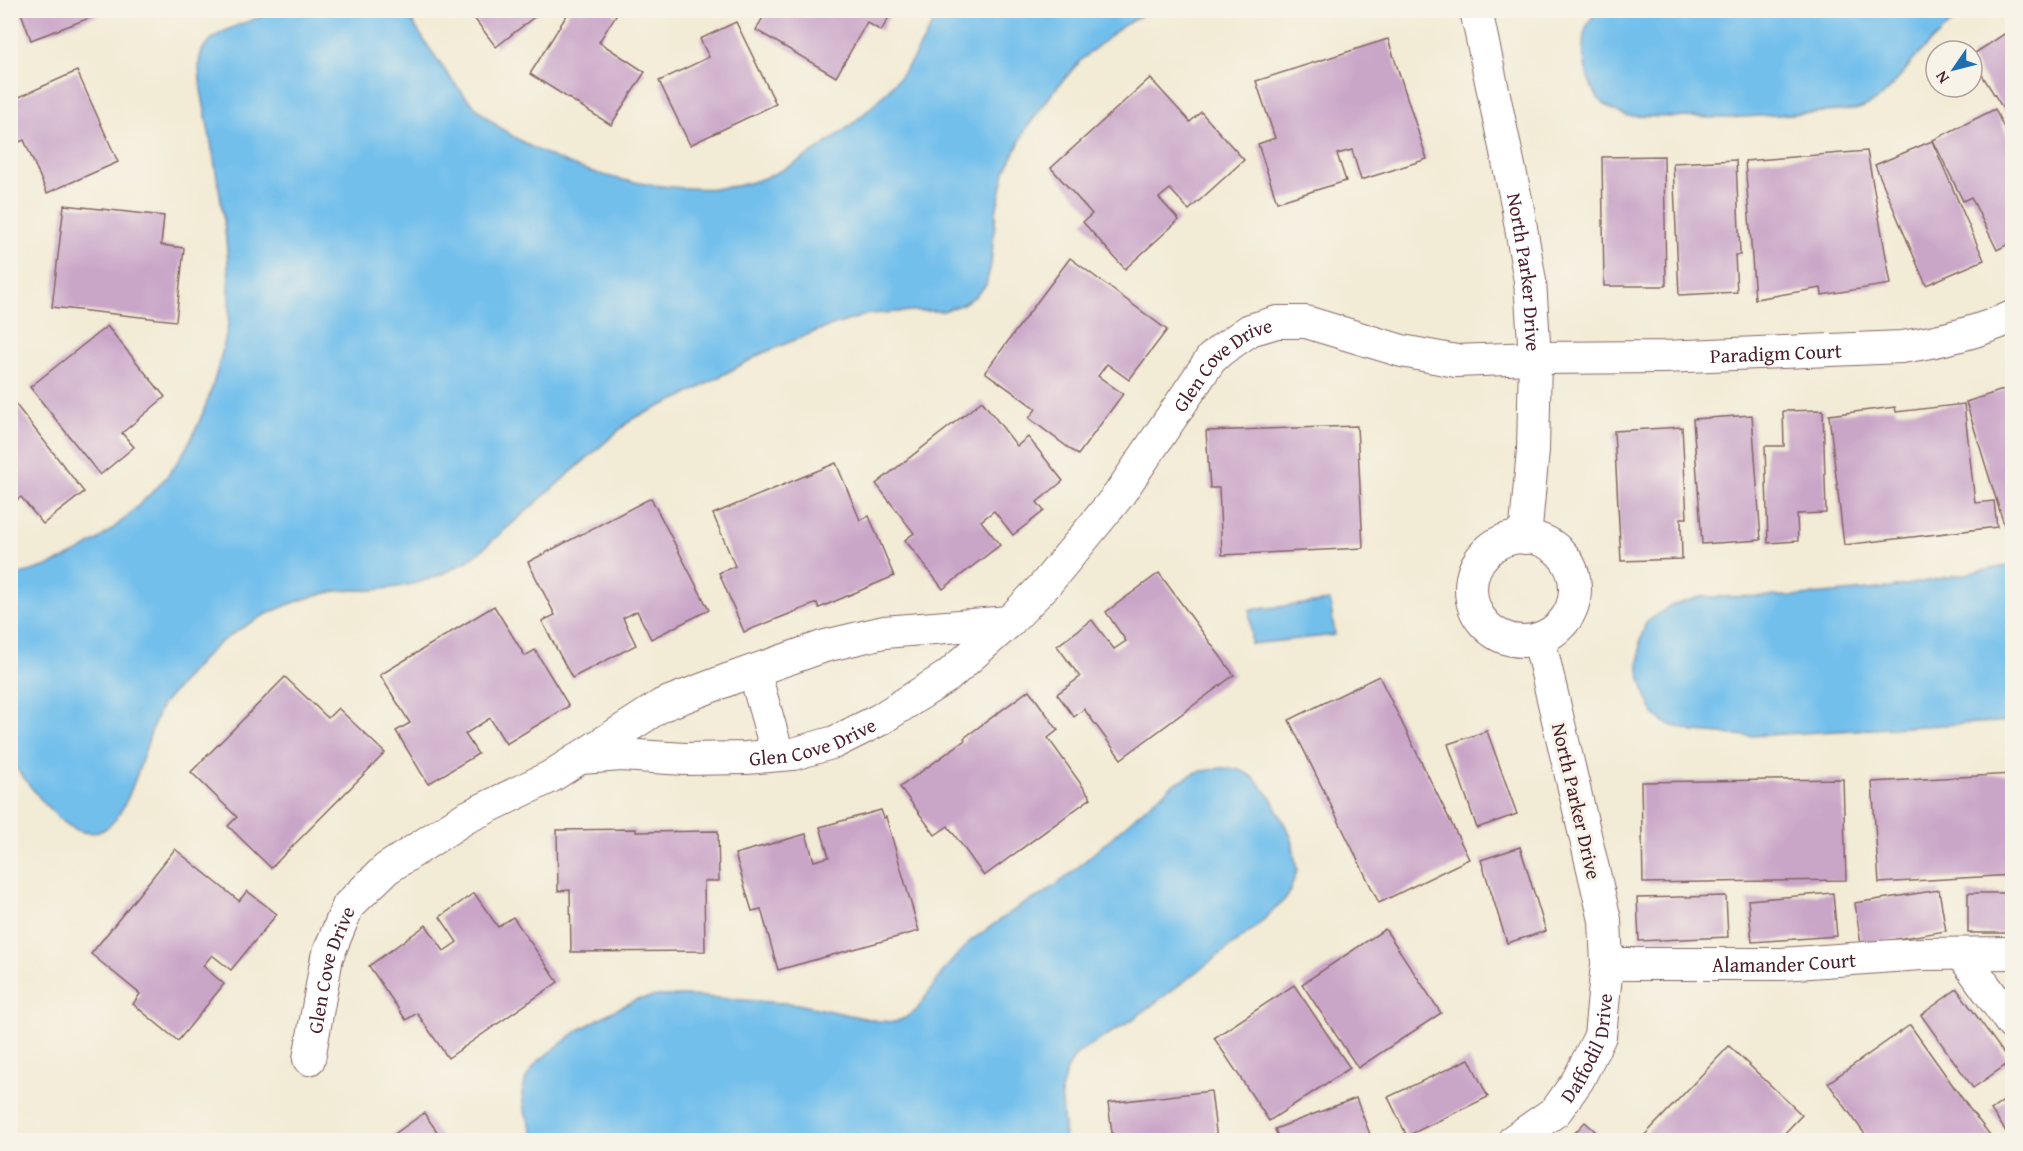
<svg xmlns="http://www.w3.org/2000/svg" width="2023" height="1151" font-family="'Gentium Book Plus',serif">
	<style>
		.water { fill: #72bfec; stroke: #5e6f8c; stroke-width: 1.5 }
		.building { fill: #c9a5c8 }
		.lines { fill: none; stroke-linecap: round; stroke-linejoin: round }
		.minor-casing { stroke: #856666; stroke-width: 34 }
		.minor { stroke: #fff; stroke-width: 32 }
		.labels { text-anchor: middle; dominant-baseline: central; stroke-width: 6; stroke-linejoin: round; paint-order: stroke }
		.street-label { font-size: 20px; fill: #4a1f2b; stroke: #f7f3e8 }
	</style>
	<rect width="100%" height="100%" fill="#f7f3e8"/>
	<filter id="ink" filterUnits="userSpaceOnUse"><feTurbulence type="fractalNoise" baseFrequency=".0167" numOctaves="2"/><feDisplacementMap in="SourceGraphic" scale="12" xChannelSelector="R" yChannelSelector="G"/><feConvolveMatrix kernelMatrix="1 2 1 2 8 2 1 2 1" color-interpolation-filters="sRGB"/></filter>
	<filter id="wash" filterUnits="userSpaceOnUse"><feTurbulence type="fractalNoise" baseFrequency=".008" numOctaves="4" result="noise"/><feDisplacementMap in="SourceGraphic" scale="24" xChannelSelector="R" yChannelSelector="G"/><feGaussianBlur stdDeviation="1.35" result="paint"/><feColorMatrix in="noise" values="0 0 0 0 0 0 0 0 0 0 0 0 0 0 0 0 0 1.4 0 .05"/><feComposite in="paint" operator="in"/></filter>
	<g filter="url(#wash)">
		<rect width="100%" height="100%" fill="#f2ebd5"/>
		<!-- water -->
		<g class="water">
			<path d="M1598,10h367v1c-15,13 -31,27 -45,42 -21,22 -33,49 -65,57l-128,8 -100,-2c-11,-4 -20,-8 -28,-17 -12,-15 -18,-45 -15,-64 1,-8 8,-18 14,-25z"/>
			<path d="M279,11h126c27,40 53,87 94,116 37,26 79,43 124,53 36,7 76,12 113,6 55,-10 125,-63 161,-106 18,-21 30,-45 42,-69h210l-28,16 -40,33 -28,32 -27,37 -21,43 -9,40 -5,52 -5,21 -10,11 -15,9 -18,6h-31l-43,3 -50,16 -56,23 -77,42 -54,24 -157,137c-37,23 -58,30 -102,34 -12,1 -24,-1 -36,1 -40,7 -79,25 -112,48 -19,14 -33,32 -48,49 -5,6 -13,13 -17,21 -14,28 -29,108 -57,121 -36,17 -73,-47 -92,-68v-186c53,-10 95,-36 132,-75 8,-8 18,-17 25,-26 26,-33 40,-71 51,-111 4,-15 9,-33 10,-49 3,-76 -15,-153 -28,-226 -1,-12 -4,-26 1,-38 9,-21 57,-33 77,-40z"/>
			<polygon points="2012,565 2012,721 1749,736 1695,732 1667,724 1655,715 1647,699 1639,671 1640,641 1646,623 1670,606 1700,597 1801,596 1890,588"/>
			<polygon points="1330,601 1335,635 1251,644 1250,610"/>
			<polygon points="1221,768 1239,769 1254,778 1271,798 1292,839 1297,871 1288,896 1256,927 1186,980 1132,1020 1075,1055 1066,1072 1061,1091 1065,1140 741,1140 686,1135 669,1140 536,1140 524,1109 522,1094 526,1078 537,1062 579,1030 613,1011 636,1000 657,996 689,996 797,1004 878,1021 895,1022 905,1018 917,1010 944,970 969,942 1020,906 1044,894 1068,876 1145,808 1174,784 1197,772"/>
		</g>
		<g id="blocks">
			<!-- building -->
			<g class="building">
				<polygon points="20,10 108,10 108,11 31,40"/>
				<polygon points="468,10 543,10 496,47"/>
				<polygon points="570,10 609,10 616,15 599,42 645,72 611,125 530,74"/>
				<polygon points="767,10 893,10 881,31 867,22 836,77 756,30"/>
				<polygon points="736,22 776,104 690,145 659,81 709,57 700,39"/>
				<polygon points="2012,29 2012,123 1972,59 1972,55"/>
				<polygon points="1388,39 1427,159 1361,180 1352,150 1337,154 1346,181 1277,202 1258,144 1275,138 1256,81"/>
				<polygon points="77,71 118,162 47,193 24,140 10,146 10,101"/>
				<polygon points="1150,78 1190,122 1201,112 1244,160 1189,210 1170,189 1159,198 1179,220 1125,269 1083,222 1092,214 1051,168"/>
				<polygon points="1995,109 2012,145 2012,242 1997,250 1971,197 1963,201 1933,140"/>
				<polygon points="1932,141 1984,260 1926,285 1875,165"/>
				<polygon points="1867,151 1891,284 1822,295 1821,288 1755,299 1745,161"/>
				<polygon points="1664,156 1666,286 1604,286 1602,157"/>
				<polygon points="1736,160 1740,255 1735,255 1737,292 1679,295 1673,163"/>
				<polygon points="64,205 164,216 161,245 184,248 176,321 52,307"/>
				<polygon points="1070,258 1167,330 1129,380 1107,364 1098,376 1123,394 1078,455 1029,418 1036,409 985,372"/>
				<polygon points="107,326 165,397 122,433 134,447 100,475 30,387"/>
				<polygon points="2012,387 2012,526 2005,528 1966,402"/>
				<polygon points="13,401 84,492 43,524 21,497 10,505 10,402"/>
				<polygon points="982,401 1017,446 1028,437 1063,481 1037,502 1044,511 1013,535 994,511 981,521 1000,545 943,589 905,540 914,533 876,484"/>
				<polygon points="1964,404 1975,503 1994,501 1997,527 1844,545 1829,415 1895,407 1896,412"/>
				<polygon points="1823,410 1826,513 1797,514 1798,541 1768,543 1765,446 1784,446 1783,411"/>
				<polygon points="1752,415 1761,540 1702,544 1693,419"/>
				<polygon points="1357,426 1363,548 1222,555 1219,488 1210,488 1206,431"/>
				<polygon points="1682,427 1687,518 1681,518 1682,559 1621,561 1614,431"/>
				<polygon points="836,463 860,520 869,516 894,576 819,608 817,603 744,632 719,573 735,566 713,514"/>
				<polygon points="651,498 709,610 651,639 637,611 623,618 636,645 572,678 542,621 555,615 528,562"/>
				<polygon points="1159,573 1234,675 1121,759 1084,709 1074,717 1057,694 1080,677 1057,646 1092,620 1114,649 1126,641 1106,612"/>
				<polygon points="494,606 525,656 535,650 569,706 506,744 490,718 465,734 478,754 428,784 396,731 410,723 380,675"/>
				<polygon points="1379,676 1469,859 1379,903 1289,720"/>
				<polygon points="285,677 328,718 338,708 385,753 271,868 228,826 237,817 191,772"/>
				<polygon points="1029,690 1058,730 1048,738 1091,798 984,876 948,826 935,835 900,787 965,740 964,738"/>
				<polygon points="1487,731 1517,814 1477,828 1448,744"/>
				<polygon points="2012,774 2012,875 1879,883 1872,782"/>
				<polygon points="1843,779 1846,880 1643,883 1641,782"/>
				<polygon points="881,810 884,818 886,817 919,931 778,970 761,909 752,911 735,854 806,834 814,861 829,857 820,827"/>
				<polygon points="636,829 636,832 718,831 719,881 704,881 705,951 571,952 570,890 558,891 557,830"/>
				<polygon points="1520,847 1546,931 1507,943 1481,860"/>
				<polygon points="175,849 239,901 247,891 277,914 231,970 212,955 203,966 224,984 178,1041 133,1004 140,994 91,954"/>
				<polygon points="1939,890 1946,931 1861,945 1855,903"/>
				<polygon points="474,893 498,927 513,917 558,982 448,1058 417,1013 406,1020 369,966 426,925 444,951 457,942 440,917"/>
				<polygon points="1833,893 1837,936 1752,942 1748,900"/>
				<rect x="1968" y="893" width="44" height="40"/>
				<polygon points="1726,896 1728,937 1639,941 1637,898"/>
				<polygon points="1385,929 1441,1013 1358,1068 1302,984"/>
				<polygon points="1294,985 1350,1068 1269,1121 1214,1038"/>
				<polygon points="1957,989 2010,1062 1973,1088 1921,1015"/>
				<polygon points="1910,1025 1969,1108 1994,1140 1869,1140 1828,1083"/>
				<polygon points="1729,1046 1802,1115 1778,1140 1640,1140"/>
				<polygon points="1469,1059 1488,1097 1407,1136 1388,1097"/>
				<polygon points="1211,1091 1217,1140 1113,1140 1108,1103"/>
				<polygon points="2012,1095 2012,1140 1991,1110"/>
				<polygon points="1356,1098 1371,1137 1361,1140 1279,1140 1275,1129"/>
				<polygon points="424,1113 443,1140 386,1140"/>
				<polygon points="1585,1122 1605,1140 1568,1140"/>
			</g>
		</g>
	</g>
	<g filter="url(#ink)">
		<use href="#blocks" fill-opacity="0" stroke="#856666" stroke-width="1.5"/>
		<g class="lines">
			<defs>
				<g id="minor">
					<path id="s1" d="M1476,10l41,194 13,77 5,77 -2,92 -8,88"/>
					<circle cx="1523" cy="589" r="52"/>
					<polyline points="754,671 778,755"/>
					<path id="s2" d="M581,758l40,-3 64,4 61,-1 47,-4 42,-12 44,-22 69,-44 61,-54 36,-37 73,-89 93,-137 10,-9 29,-20 27,-8h29l96,29 54,10 79,-3 129,-1 238,-10c39,-6 75,-14 110,-30"/>
					<polyline points="1962,954 2012,1024"/>
					<path id="s3" d="M1607,964h175l139,-10 91,-1"/>
					<path id="s4" d="M309,1059l18,-102 21,-51 38,-37 79,-51 85,-41 112,-72 68,-26 95,-33 59,-14 125,-10"/>
					<path id="s5" d="M1514,1140l42,-29 22,-31 22,-44 7,-72 -2,-44 -66,-281"/>
				</g>
			</defs>
			<!-- minor casing -->
			<use href="#minor" class="minor-casing"/>
			<!-- minor -->
			<use href="#minor" class="minor"/>
		</g>
	</g>
	<g class="labels">
		<!-- street labels -->
		<g class="street-label">
			<text stroke="none"><textPath href="#s1" startOffset="267">North Parker Drive</textPath></text>
			<text stroke="none"><textPath href="#s2" startOffset="1382">Paradigm Court</textPath></text>
			<text stroke="none"><textPath href="#s2" startOffset="806">Glen Cove Drive</textPath></text>
			<text stroke="none"><textPath href="#s2" startOffset="234">Glen Cove Drive</textPath></text>
			<text transform="translate(1577 801) rotate(77)">North Parker Drive</text>
			<text stroke="none"><textPath href="#s3" startOffset="177">Alamander Court</textPath></text>
			<text stroke="none"><textPath href="#s4" startOffset="92">Glen Cove Drive</textPath></text>
			<text stroke="none"><textPath href="#s5" startOffset="123">Daffodil Drive</textPath></text>
		</g>
	</g>
	<!-- margin -->
	<rect width="2023" height="1151" fill="none" stroke="#f7f3e8" stroke-width="36"/>
	<!-- north arrow -->
	<g transform="translate(1954 69) rotate(235)"><circle r="28" fill="#f7f3e8" stroke="#b29e9c" stroke-width="1.5"/>
	<path d="M0-4.5L10 22L0 15L-10 22Z" fill="#1f6fb2"/>
	<text y="-9" font-size="16" font-weight="bold" text-anchor="middle" fill="#4a1f2b">N</text>
	</g>
</svg>
